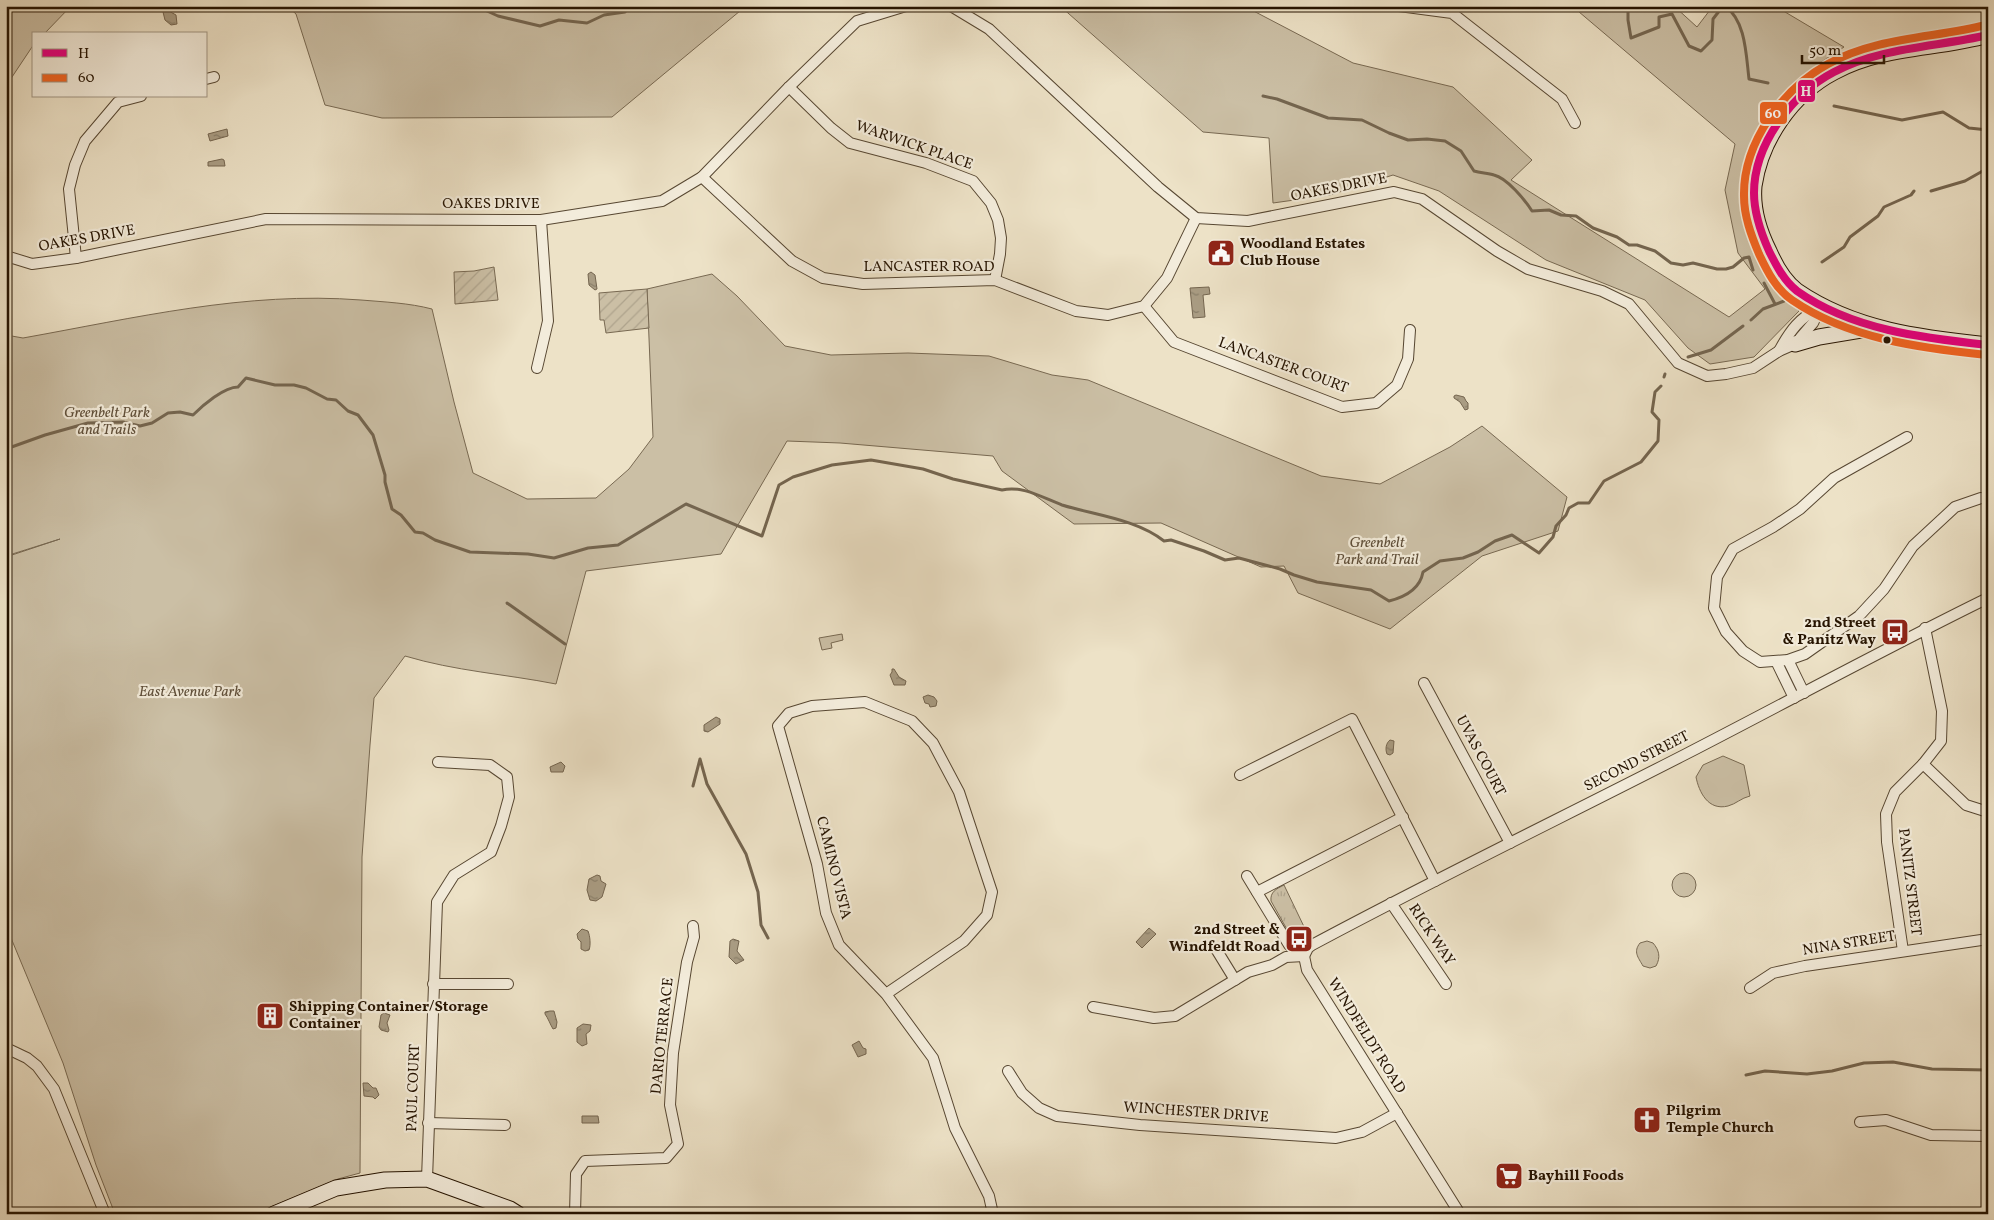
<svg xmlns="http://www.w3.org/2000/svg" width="1994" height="1220" font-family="Vollkorn,serif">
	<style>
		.grass { fill: url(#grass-tufts); stroke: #786952 }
		.park { fill: #cbbfa5; stroke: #786952 }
		.garden { fill: url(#garden-furrows); stroke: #786952 }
		.water { fill: url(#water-ripples); stroke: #74654f }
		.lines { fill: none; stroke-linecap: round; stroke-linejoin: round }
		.stream { stroke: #74654f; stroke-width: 3 }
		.street-casing { stroke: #574732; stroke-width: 12 }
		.secondary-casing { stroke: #251300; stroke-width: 17 }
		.street { stroke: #f3ecdb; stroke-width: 10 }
		.secondary { stroke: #f3ecdb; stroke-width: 15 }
		.bus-1-casing { stroke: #f3ecdb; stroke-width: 11 }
		.bus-2-casing { stroke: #f3ecdb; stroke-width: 11 }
		.bus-1 { stroke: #e5007d; stroke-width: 8 }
		.bus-2 { stroke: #f26522; stroke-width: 8 }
		.bus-dot { fill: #251300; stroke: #f3ecdb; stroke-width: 2 }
		.labels { text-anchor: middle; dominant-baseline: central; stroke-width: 4.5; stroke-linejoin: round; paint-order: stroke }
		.street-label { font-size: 15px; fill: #251300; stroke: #f3ecdb }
		.poi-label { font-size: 15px; font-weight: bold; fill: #251300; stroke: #f3ecdb; text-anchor: start }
		.park-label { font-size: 15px; font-style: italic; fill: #5f4f3a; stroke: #f3ecdb }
		.line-badge { stroke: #f3ecdb; stroke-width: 2 }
		.badge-label { font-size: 14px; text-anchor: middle; font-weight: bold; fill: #fff }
	</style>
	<defs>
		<pattern id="grass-tufts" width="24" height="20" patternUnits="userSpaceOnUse" patternTransform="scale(1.25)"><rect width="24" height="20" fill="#cbbfa5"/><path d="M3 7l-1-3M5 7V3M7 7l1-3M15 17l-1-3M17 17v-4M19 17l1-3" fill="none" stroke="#aea38c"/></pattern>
		<pattern id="garden-furrows" width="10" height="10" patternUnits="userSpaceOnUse" patternTransform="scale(1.25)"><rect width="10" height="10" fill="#cbbfa5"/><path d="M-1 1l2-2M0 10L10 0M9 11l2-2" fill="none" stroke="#aea38c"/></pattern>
		<pattern id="water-ripples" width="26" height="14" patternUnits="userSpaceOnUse" patternTransform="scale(1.25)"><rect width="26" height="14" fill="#a99c83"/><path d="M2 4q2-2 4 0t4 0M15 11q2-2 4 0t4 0" fill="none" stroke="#897e69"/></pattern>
	</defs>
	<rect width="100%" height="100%" fill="#ede2c7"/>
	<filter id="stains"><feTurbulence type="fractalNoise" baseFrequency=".004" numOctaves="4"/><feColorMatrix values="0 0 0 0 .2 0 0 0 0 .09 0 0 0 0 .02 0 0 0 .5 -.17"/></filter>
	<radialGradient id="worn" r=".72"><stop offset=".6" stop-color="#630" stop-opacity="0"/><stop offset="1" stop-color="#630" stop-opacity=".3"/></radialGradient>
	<!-- grass -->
	<path class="grass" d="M1284,885l24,50 -11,6 -4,-1 -22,-39c-1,-9 5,-12 13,-16z"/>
	<!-- park -->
	<g class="park">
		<polygon points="6,6 71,6 44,34 34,34 34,44 6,86"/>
		<polygon points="287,6 746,6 612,117 382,118 325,105 296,14"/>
		<polygon points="1060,6 1244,6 1353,63 1453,87 1532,160 1511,180 1729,317 1765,289 1738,253 1725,190 1735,144 1572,6 1674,6 1697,27 1713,6 1775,6 1844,47 1817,65 1785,96 1760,132 1748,226 1768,277 1799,311 1754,357 1710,364 1688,348 1645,300 1546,260 1439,191 1393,175 1330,195 1273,203 1269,138 1203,132"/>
		<path d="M712,274l25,22 48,50 46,9 77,-2 81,3 63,19 36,5 233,96 59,8 70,-37 32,-21 85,71 -9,34 -76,25 -92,73 -92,-36 -14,-27 -23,1 -100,-44 -87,1 -72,-53 -9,-15 -153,-13 -53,-2 -66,113 -135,17 -30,113c-51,-10 -101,-13 -151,-28l-31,42 -4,47 -8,112 -2,316 -22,6 -84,35h-139l-19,-49 -33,-102 -57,-137v-369l54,-18 -54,17v-221l17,3c112,-20 223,-47 338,-38 24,2 48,3 71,9l22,93 19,71 54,26 69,-1 33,-29 24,-32 -6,-148z"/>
		<polygon points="842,634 843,640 831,643 832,648 822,650 819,638"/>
		<path d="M1723,756l21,9 6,31c-9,2 -14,8 -22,10 -20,5 -29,-14 -32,-29l7,-12z"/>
		<circle cx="1684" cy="885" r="12"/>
		<path d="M1647,941l6,2c6,7 8,14 3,23l-6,2 -7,-2c-5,-9 -10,-14 -3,-23z"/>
	</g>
	<!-- garden -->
	<g class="garden">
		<polygon points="494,267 498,300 455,304 454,272 474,271"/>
		<polygon points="647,289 649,328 606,333 604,320 600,320 599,293"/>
	</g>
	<!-- water -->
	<g class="water">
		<polygon points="167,10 176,15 177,24 171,25 165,20 163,12"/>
		<polygon points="227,129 228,136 210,141 208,134"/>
		<polygon points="222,159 224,160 225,166 208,166 208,162"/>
		<polygon points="591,272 595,275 597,289 595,290 589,285 588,274"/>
		<polygon points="1209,287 1210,294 1203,295 1205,317 1193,318 1190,288"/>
		<polygon points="1456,395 1464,397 1466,401 1468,403 1468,409 1465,410 1460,402 1454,398 1454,396"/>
		<polygon points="892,669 894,669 899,677 906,681 905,685 894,685 890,675 892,672"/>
		<polygon points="928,695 934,697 937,701 936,706 930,707 929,704 925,703 923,697"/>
		<polygon points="716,717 720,719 720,724 708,732 704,731 704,725"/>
		<path d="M1390,740l4,1 -1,12 -3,2 -3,-1c-2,-5 -1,-11 3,-14z"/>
		<polygon points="561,762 565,766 563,772 551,772 550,767"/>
		<polygon points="597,875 600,876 601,881 606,884 602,897 596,901 590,900 587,890 589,879"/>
		<polygon points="1149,928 1156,934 1142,948 1136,942"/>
		<path d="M582,929l6,2c2,5 3,14 1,19l-4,1 -4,-2v-7l-3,-3 -1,-5z"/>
		<polygon points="733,939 739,941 737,951 744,960 736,964 729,957 730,941"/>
		<path d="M550,1011h4l3,11 -1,6 -3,1c-3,-5 -5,-11 -8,-15v-2z"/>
		<polygon points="384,1013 390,1015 387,1023 389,1030 388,1032 381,1030 379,1027 381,1015"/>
		<polygon points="583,1024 591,1025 590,1031 586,1034 587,1044 582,1046 577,1042 577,1028"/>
		<polygon points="859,1041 863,1048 866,1049 866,1054 858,1057 852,1045"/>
		<polygon points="363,1083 368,1083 373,1088 376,1088 379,1095 375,1099 373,1097 364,1096"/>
		<polygon points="582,1116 598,1116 599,1123 582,1123"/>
	</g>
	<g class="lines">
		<!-- stream -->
		<g class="stream">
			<polyline points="476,6 498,16 540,26 559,20 587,23 604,15 625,12 630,6"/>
			<polyline points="1628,6 1628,20 1631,38 1659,27 1659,17 1672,14 1689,46 1701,51 1712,40 1713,19 1723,6"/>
			<path d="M1725,6c21,15 21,49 24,73l19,4"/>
			<path d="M1263,96l14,3 51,19 34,2 27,13 19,7 19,-1 18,2 16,10 13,20c7,2 14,2 20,4 13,3 31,25 38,36l17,-1 12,5 15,1 17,12 24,9 12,8h8l18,6 16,12 12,2 10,-2 24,6h9l7,-2 11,-9 5,-1 4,13"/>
			<polyline points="1834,106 1902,120 1943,112 1969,128 1988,130"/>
			<polyline points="1931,191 1965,181 1988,168"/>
			<polyline points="1822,262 1844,247 1850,237 1878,216 1884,207 1911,195 1914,191"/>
			<polyline points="1764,283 1775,304"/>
			<polyline points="1751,320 1763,309 1784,301"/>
			<polyline points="1688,357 1711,350 1743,326"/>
			<polyline points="1664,377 1665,374"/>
			<path d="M6,449l39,-14 43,-12 35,-1 17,4 12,-3 16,-10 12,-1 13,3c10,-10 31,-28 45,-28l8,-9 29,7h19l12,3 21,11 9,1 12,11 10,4 15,20 12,40v7l7,27 9,6 14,17 8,1 12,7 35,12 58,2 26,4 34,-10 30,-3 68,-41 76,32 17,-51 14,-8 39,-12 39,-5 52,9 30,10 49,11c21,-5 41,8 60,15 32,10 74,14 102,36l7,-1 33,11 21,9 14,-2 41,11 14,6 23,7 54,8 18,11c16,-4 31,-12 34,-29l17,-11 23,-3 15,-6 17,-11 17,-6 27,18 14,-16 3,-11 10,-11 3,-7 9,-5h11l15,-22 37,-19 17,-21 1,-21 -7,-8 3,-20 6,-6"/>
			<polyline points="507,603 565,644"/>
			<polyline points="693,786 700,759 707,784 746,854 758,892 761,925 768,938"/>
			<polyline points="1746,1075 1765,1071 1807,1074 1832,1071 1864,1063 1893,1062 1932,1069 1988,1070"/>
		</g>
		<defs>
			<g id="street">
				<polyline points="951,6 989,29 1158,187 1196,218 1248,221 1394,192 1422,199 1497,251 1528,269 1602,291 1629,304 1678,363 1707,376 1726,374 1753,368 1779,351 1795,344 1813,323 1821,306"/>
				<polyline points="1399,6 1452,13 1562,99 1575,123"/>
				<polyline points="206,79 214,77"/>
				<polyline points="789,87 831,128 850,143 926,163 973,181 991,203 998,220 1001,238 1000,254 995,280"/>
				<polyline points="702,177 792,261 823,278 863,284 995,280 1076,311 1108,315 1144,306 1167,278 1196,218"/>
				<polyline points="6,256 32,264 76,258 266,219 541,220 662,201 702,177 789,87 857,21 906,6"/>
				<polyline points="76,258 69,189 75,165 85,141 118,102 141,96"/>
				<polyline points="1144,306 1174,342 1342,407 1376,403 1397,385 1408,359 1410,330"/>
				<path d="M1779,351c12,-22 20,-32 42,-45"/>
				<polyline points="537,368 548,321 541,220"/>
				<polyline points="1907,437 1834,478 1800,509 1773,527 1733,549 1717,577 1714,608 1726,632 1743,651 1760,662 1788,660 1805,654 1859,616 1884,589 1913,546 1955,507 1981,498"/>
				<polyline points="1788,660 1804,693"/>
				<polyline points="1776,661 1794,698"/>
				<polyline points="1424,683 1510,843"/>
				<polyline points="1923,764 1966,805 1988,812"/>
				<polyline points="1240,775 1352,719 1435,881"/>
				<polyline points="1247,876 1289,945 1304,956 1307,970 1460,1214"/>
				<polyline points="1257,892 1403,817"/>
				<polyline points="1391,903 1446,984"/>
				<polyline points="1216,949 1235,980"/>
				<polyline points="1903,951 1887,842 1886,814 1895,792 1923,764 1941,741 1942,711 1925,628"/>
				<path d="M1304,956l4,-8 4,-3c123,-66 249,-127 374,-191 101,-52 200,-106 302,-156"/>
				<polyline points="433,984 508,984"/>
				<polyline points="1750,988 1773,973 1805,966 1988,939"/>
				<polyline points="886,994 964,941 987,915 992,892 959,792 933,743 912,721 865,702 812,706 789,713 778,726 817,864 826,913 839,945 886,994 933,1058 955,1128 989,1196 993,1214"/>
				<polyline points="1093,1007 1154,1018 1175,1016 1248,972 1272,965 1286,957 1304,956"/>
				<polyline points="6,1048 27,1058 37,1066 54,1089 105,1214"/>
				<polyline points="1008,1071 1022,1093 1039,1108 1057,1116 1140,1125 1336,1138 1362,1132 1397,1113"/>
				<polyline points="1860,1122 1886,1120 1931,1135 1988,1136"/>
				<polyline points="428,1123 505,1125"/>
				<polyline points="427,1179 437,902 454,875 491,852 501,826 509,797 507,777 490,765 438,762"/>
				<polyline points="575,1214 576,1174 585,1161 666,1158 678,1144 670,1105 673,1053 687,962 694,937 693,926"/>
			</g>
			<g id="secondary">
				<path d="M1988,35c-53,15 -103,10 -154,37 -42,22 -73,67 -80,114 -2,22 5,45 15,65 6,14 16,31 28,40 57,39 124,47 191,54"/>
				<polyline points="1795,344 1819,337 1873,328"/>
				<polyline points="274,1214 336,1188 385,1180 427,1179 510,1209 518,1214"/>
			</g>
		</defs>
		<!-- street casing -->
		<use href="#street" class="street-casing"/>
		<!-- secondary casing -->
		<use href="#secondary" class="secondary-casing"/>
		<!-- street -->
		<use href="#street" class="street"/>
		<!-- secondary -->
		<use href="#secondary" class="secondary"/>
		<defs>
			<path id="bus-1" d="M1988,35c-51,12 -107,12 -154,37 -42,22 -80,72 -80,121 0,21 7,40 15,58 7,14 15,30 28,40 55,39 126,47 191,54"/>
			<path id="bus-2" d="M1986,25c-52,13 -110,12 -158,39 -45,25 -85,78 -84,132 0,20 7,39 15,58 8,17 17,35 33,46 57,39 128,48 195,55"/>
		</defs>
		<!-- bus-1 casing -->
		<use href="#bus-1" class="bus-1-casing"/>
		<!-- bus-2 casing -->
		<use href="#bus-2" class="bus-2-casing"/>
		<!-- bus-1 -->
		<use href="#bus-1" class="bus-1"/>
		<!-- bus-2 -->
		<use href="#bus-2" class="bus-2"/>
	</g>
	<!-- icons -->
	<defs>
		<symbol id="civic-square" viewBox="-11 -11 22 22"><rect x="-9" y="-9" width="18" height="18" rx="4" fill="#8f2418" stroke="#f3ecdb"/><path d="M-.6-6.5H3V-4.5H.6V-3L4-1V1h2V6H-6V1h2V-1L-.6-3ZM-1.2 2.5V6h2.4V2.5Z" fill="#fff"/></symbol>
		<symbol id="bus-square" viewBox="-11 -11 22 22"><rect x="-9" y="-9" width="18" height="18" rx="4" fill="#8f2418" stroke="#f3ecdb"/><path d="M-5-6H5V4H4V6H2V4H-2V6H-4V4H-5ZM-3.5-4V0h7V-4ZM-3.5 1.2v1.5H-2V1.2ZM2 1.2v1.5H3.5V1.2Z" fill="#fff"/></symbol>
		<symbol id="building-square" viewBox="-11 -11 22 22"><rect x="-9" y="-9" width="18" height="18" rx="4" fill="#8f2418" stroke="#f3ecdb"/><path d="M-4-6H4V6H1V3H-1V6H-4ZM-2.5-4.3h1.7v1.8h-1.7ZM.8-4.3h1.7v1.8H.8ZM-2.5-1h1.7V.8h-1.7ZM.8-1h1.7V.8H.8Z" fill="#fff"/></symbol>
		<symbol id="church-square" viewBox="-11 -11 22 22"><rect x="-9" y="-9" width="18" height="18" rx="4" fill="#8f2418" stroke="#f3ecdb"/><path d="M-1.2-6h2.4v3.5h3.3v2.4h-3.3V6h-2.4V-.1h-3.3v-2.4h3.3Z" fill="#fff"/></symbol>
		<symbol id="supermarket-square" viewBox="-11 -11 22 22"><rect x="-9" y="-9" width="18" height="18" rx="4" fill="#8f2418" stroke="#f3ecdb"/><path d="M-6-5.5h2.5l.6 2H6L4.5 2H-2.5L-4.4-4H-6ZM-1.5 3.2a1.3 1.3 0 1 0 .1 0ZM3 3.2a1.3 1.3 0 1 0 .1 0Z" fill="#fff"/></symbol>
	</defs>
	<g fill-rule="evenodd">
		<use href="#civic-square" x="1205" y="237" width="32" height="32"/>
		<use href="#bus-square" x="1879" y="616" width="32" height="32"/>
		<use href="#bus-square" x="1283" y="923" width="32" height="32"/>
		<use href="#building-square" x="254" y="1000" width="32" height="32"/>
		<use href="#church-square" x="1631" y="1104" width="32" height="32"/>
		<use href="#supermarket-square" x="1493" y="1160" width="32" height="32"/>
	</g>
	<!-- markers -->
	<circle class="bus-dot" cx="1887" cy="340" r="4.5"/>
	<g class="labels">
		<!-- street labels -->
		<g class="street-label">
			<text transform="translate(914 146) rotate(19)">WARWICK PLACE</text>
			<text transform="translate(1339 188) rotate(-11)">OAKES DRIVE</text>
			<text x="491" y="204">OAKES DRIVE</text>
			<text transform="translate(87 239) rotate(-10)">OAKES DRIVE</text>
			<text x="929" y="267">LANCASTER ROAD</text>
			<text transform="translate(1283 366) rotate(20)">LANCASTER COURT</text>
			<text transform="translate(1480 756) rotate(62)">UVAS COURT</text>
			<text transform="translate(1637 762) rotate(-27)">SECOND STREET</text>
			<text transform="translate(833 868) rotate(76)">CAMINO VISTA</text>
			<text transform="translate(1909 882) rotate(83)">PANITZ STREET</text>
			<text transform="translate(1431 935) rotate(56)">RICK WAY</text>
			<text transform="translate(1849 944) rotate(-9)">NINA STREET</text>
			<text transform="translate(663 1036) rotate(-84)">DARIO TERRACE</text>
			<text transform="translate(1366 1036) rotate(58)">WINDFELDT ROAD</text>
			<text transform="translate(414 1088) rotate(-88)">PAUL COURT</text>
			<text transform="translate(1196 1113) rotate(4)">WINCHESTER DRIVE</text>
		</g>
		<!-- poi labels -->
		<g class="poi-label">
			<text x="1240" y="244">Woodland Estates<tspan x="1240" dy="17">Club House</tspan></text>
			<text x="1876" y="623" text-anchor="end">2nd Street<tspan x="1876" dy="17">&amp; Panitz Way</tspan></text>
			<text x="1280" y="930" text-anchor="end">2nd Street &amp;<tspan x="1280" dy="17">Windfeldt Road</tspan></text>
			<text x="289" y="1007">Shipping Container/Storage<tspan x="289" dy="17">Container</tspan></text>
			<text x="1666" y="1111">Pilgrim<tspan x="1666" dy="17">Temple Church</tspan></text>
			<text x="1528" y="1176">Bayhill Foods</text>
		</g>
		<!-- park labels -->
		<g class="park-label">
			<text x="107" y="413">Greenbelt Park<tspan x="107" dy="17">and Trails</tspan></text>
			<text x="1377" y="543">Greenbelt<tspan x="1377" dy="17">Park and Trail</tspan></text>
			<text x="190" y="692">East Avenue Park</text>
		</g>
	</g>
	<g class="line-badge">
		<rect x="1797" y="79" width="19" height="24" rx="5" fill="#e5007d"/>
		<rect x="1759" y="101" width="29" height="24" rx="5" fill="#f26522"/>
	</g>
	<g class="badge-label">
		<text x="1806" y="96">H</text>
		<text x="1773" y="118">60</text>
	</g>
	<!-- margin -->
	<rect width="1994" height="1220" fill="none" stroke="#ede2c7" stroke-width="25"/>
	<rect x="8" y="8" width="1979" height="1205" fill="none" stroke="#251300" stroke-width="2.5"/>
	<rect x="12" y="12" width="1969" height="1195" fill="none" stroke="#251300"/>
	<!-- legend -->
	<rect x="32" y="32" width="175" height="65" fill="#f3ecdb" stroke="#a19583"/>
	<rect x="42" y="49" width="25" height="8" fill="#e5007d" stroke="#a19583"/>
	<text x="78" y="58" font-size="15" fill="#251300">H</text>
	<rect x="42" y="74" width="25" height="8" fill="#f26522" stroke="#a19583"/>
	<text x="78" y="82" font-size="15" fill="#251300">60</text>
	<!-- scale -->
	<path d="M1802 55v8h82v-8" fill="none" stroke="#251300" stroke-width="2.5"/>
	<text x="1809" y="55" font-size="15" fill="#251300" stroke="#f3ecdb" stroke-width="4" paint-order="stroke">50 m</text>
	<rect width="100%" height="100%" filter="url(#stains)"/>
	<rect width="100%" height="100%" fill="url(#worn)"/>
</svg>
